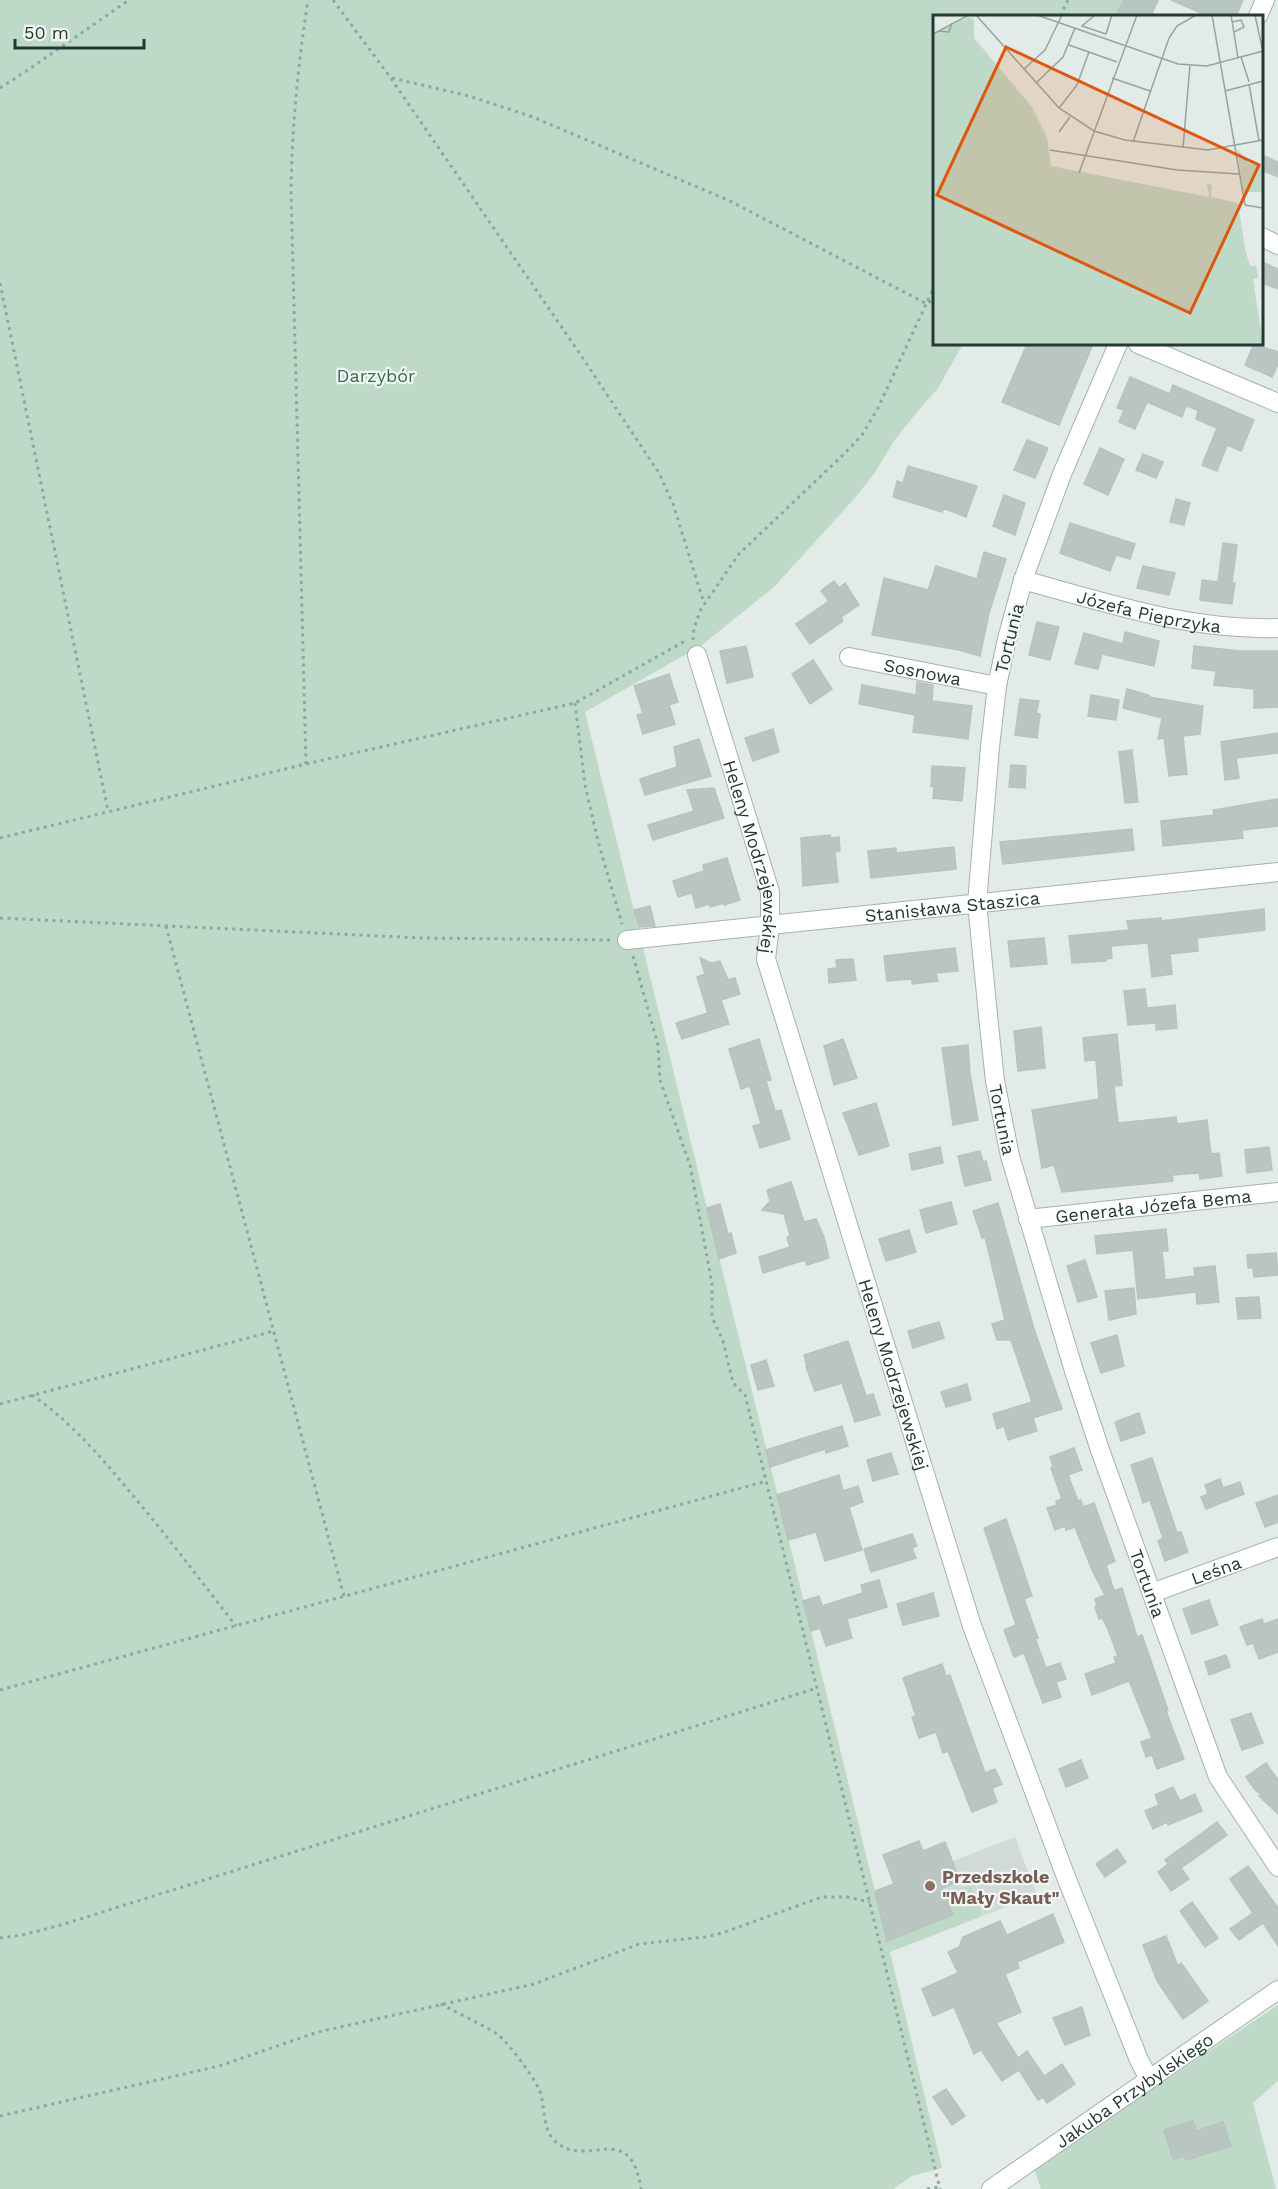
<svg xmlns="http://www.w3.org/2000/svg" width="1278" height="2189" font-family="'Work Sans',sans-serif">
	<style>
		.built { fill: #d1dad6 }
		.green { fill: #bed9c7 }
		.building { fill: #b8c5c1; stroke: #b6c3bf; stroke-width: 1.5 }
		.lines { fill: none; stroke-linecap: round; stroke-linejoin: round }
		.street-casing { stroke: #a5b2ae; stroke-width: 20 }
		.path { stroke: #87aaa2; stroke-width: 3; stroke-dasharray: 3 4.5; stroke-linecap: butt }
		.street { stroke: #fff; stroke-width: 18 }
		.education-dot { fill: #8d6e63; stroke: #f2f7f5; stroke-width: 2 }
		.labels { text-anchor: middle; dominant-baseline: central; stroke-width: 4.5; stroke-linejoin: round; paint-order: stroke }
		.park-label { font-size: 18px; fill: #336b4d; stroke: #f2f7f5 }
		.street-label { font-size: 18px; fill: #243935; stroke: #f2f7f5 }
		.education-label { font-size: 18px; font-weight: bold; fill: #785e54; stroke: #f2f7f5; text-anchor: start }
		.inset-road { fill: none; stroke: #96a4a0; stroke-width: 1.5 }
		.view { fill: #de570e; fill-opacity: 0.15; stroke: #de570e; stroke-width: 3 }
		.inset-edge { fill: none; stroke: #243935; stroke-width: 3 }
	</style>
	<rect width="100%" height="100%" fill="#e2ebe7"/>
	<!-- built -->
	<polygon class="built" points="1015,1837 1037,1895 890,1952 875,1891"/>
	<!-- green -->
	<g class="green">
		<polygon points="0,0 1124,0 1116,16 934,16 934,344 963,344 938,388 917,412 894,441 874,474 854,499 774,587 702,645 585,712 887,1940 953,1915 946,1896 971,1886 982,1916 890,1952 942,2168 912,2176 893,2189 0,2189"/>
		<polygon points="1278,2005 1278,2081 1253,2103 1276,2189 1041,2189 1034,2168"/>
	</g>
	<!-- building -->
	<g class="building">
		<polygon points="1124,0 1158,0 1151,16 1116,16"/>
		<polygon points="1171,0 1243,0 1236,16 1208,16"/>
		<polygon points="1262,155 1278,162 1278,177 1262,170"/>
		<polygon points="1262,262 1278,269 1278,289 1262,283"/>
		<polygon points="1027,344 1093,344 1059,425 1002,402"/>
		<polygon points="1254,344 1278,352 1278,364 1272,377 1245,365"/>
		<polygon points="1130,377 1170,394 1173,385 1254,420 1241,451 1227,445 1217,471 1202,465 1217,428 1196,419 1198,410 1186,406 1182,417 1147,402 1135,429 1119,422 1124,410 1117,408"/>
		<polygon points="1027,440 1048,448 1035,478 1014,470"/>
		<polygon points="1100,448 1124,459 1108,495 1084,484"/>
		<polygon points="1143,454 1163,462 1156,478 1136,470"/>
		<polygon points="908,466 977,486 966,517 943,508 942,512 893,497 897,481 903,483"/>
		<polygon points="1004,495 1025,503 1015,535 993,526"/>
		<polygon points="1176,499 1190,503 1184,525 1170,522"/>
		<polygon points="1070,523 1135,544 1130,559 1116,555 1110,571 1060,553"/>
		<polygon points="1223,543 1237,545 1232,583 1235,583 1232,604 1200,600 1202,580 1218,582"/>
		<polygon points="984,552 1006,559 989,613 980,656 959,650 872,635 884,578 928,590 936,566 977,579"/>
		<polygon points="1143,566 1175,573 1169,595 1137,588"/>
		<polygon points="834,581 839,588 845,583 859,605 841,617 843,621 810,644 796,624 829,601 821,591"/>
		<polygon points="1037,622 1059,627 1050,660 1029,655"/>
		<polygon points="1125,632 1159,641 1154,666 1102,654 1098,669 1075,664 1084,633 1123,644"/>
		<polygon points="746,646 753,677 727,683 720,651"/>
		<polygon points="1194,646 1240,651 1278,651 1278,707 1254,708 1254,689 1214,685 1216,671 1192,668"/>
		<polygon points="813,660 832,689 810,704 792,674"/>
		<polygon points="669,674 678,702 669,705 675,724 643,734 637,715 643,713 634,686"/>
		<polygon points="917,682 933,685 932,701 972,706 968,739 913,732 915,715 859,704 862,685 916,695"/>
		<polygon points="1127,689 1149,695 1149,697 1203,706 1200,734 1183,736 1187,774 1169,776 1164,738 1158,739 1162,718 1123,708"/>
		<polygon points="1091,695 1119,700 1116,720 1088,716"/>
		<polygon points="1020,699 1039,701 1036,713 1040,714 1037,738 1015,735"/>
		<polygon points="773,729 779,752 753,761 745,738"/>
		<polygon points="1278,733 1278,753 1236,758 1239,778 1225,780 1221,742"/>
		<polygon points="699,739 711,776 645,795 640,779 677,767 674,747"/>
		<polygon points="1132,750 1138,802 1125,803 1119,752"/>
		<polygon points="1011,765 1026,766 1025,788 1009,787"/>
		<polygon points="932,766 965,768 962,801 933,798 934,787 931,786"/>
		<polygon points="714,788 724,818 653,840 648,825 694,811 687,790"/>
		<polygon points="1278,799 1278,826 1242,830 1243,838 1163,846 1161,821 1214,815 1213,810"/>
		<polygon points="1132,829 1134,850 1003,864 1000,842"/>
		<polygon points="830,835 831,838 839,837 840,851 835,852 838,882 803,886 801,838"/>
		<polygon points="954,847 956,869 871,878 868,851 896,848 896,853"/>
		<polygon points="727,858 740,900 724,905 724,903 710,907 709,904 696,908 692,893 678,897 673,881 704,871 703,865"/>
		<polygon points="650,906 655,926 639,927 634,910"/>
		<polygon points="1264,909 1265,930 1197,938 1198,951 1170,954 1172,974 1152,977 1148,943 1111,946 1112,958 1106,959 1106,961 1072,963 1069,936 1129,930 1127,921 1161,918 1161,921"/>
		<polygon points="1044,938 1047,964 1011,967 1008,941"/>
		<polygon points="955,948 958,971 936,973 938,981 912,984 912,979 887,981 884,956"/>
		<polygon points="700,958 711,963 720,961 728,980 735,978 740,994 721,1000 729,1024 682,1039 676,1023 708,1013 697,977 705,974"/>
		<polygon points="853,959 856,980 829,983 828,969 837,968 836,960"/>
		<polygon points="1145,989 1147,1008 1175,1005 1177,1028 1156,1030 1156,1023 1128,1025 1124,991"/>
		<polygon points="1041,1027 1045,1068 1018,1071 1014,1031"/>
		<polygon points="1117,1034 1122,1085 1114,1086 1118,1123 1176,1117 1177,1124 1207,1120 1211,1154 1219,1153 1222,1176 1200,1179 1199,1173 1172,1175 1173,1181 1062,1192 1054,1165 1042,1168 1032,1110 1099,1099 1096,1060 1085,1061 1083,1038"/>
		<polygon points="759,1039 771,1080 766,1081 775,1111 781,1110 790,1139 760,1148 753,1126 761,1124 750,1086 741,1089 729,1049"/>
		<polygon points="843,1039 857,1078 834,1085 824,1046"/>
		<polygon points="968,1045 970,1074 978,1120 953,1125 942,1048"/>
		<polygon points="876,1103 889,1146 859,1155 843,1113"/>
		<polygon points="940,1147 943,1163 912,1170 909,1154"/>
		<polygon points="1269,1147 1272,1170 1247,1173 1245,1150"/>
		<polygon points="980,1151 983,1162 986,1161 991,1180 965,1186 958,1156"/>
		<polygon points="791,1182 804,1222 816,1219 824,1237 829,1258 807,1265 805,1260 763,1273 759,1257 790,1247 787,1238 790,1235 784,1214 762,1210 770,1201 767,1190"/>
		<polygon points="951,1202 957,1224 926,1233 920,1210"/>
		<polygon points="998,1203 1034,1329 1062,1409 1033,1418 1037,1431 1008,1440 1004,1426 997,1429 993,1414 1032,1402 1011,1340 997,1340 992,1324 1005,1320 985,1237 982,1238 973,1211"/>
		<polygon points="720,1204 728,1234 731,1233 736,1253 719,1259 707,1208"/>
		<polygon points="1166,1229 1168,1251 1162,1251 1165,1280 1195,1276 1194,1268 1215,1266 1219,1302 1197,1304 1196,1292 1138,1299 1133,1250 1097,1254 1095,1236"/>
		<polygon points="909,1230 916,1252 886,1261 879,1239"/>
		<polygon points="1276,1253 1278,1275 1254,1277 1253,1268 1248,1268 1247,1255"/>
		<polygon points="1085,1260 1097,1297 1078,1302 1067,1266"/>
		<polygon points="1134,1288 1136,1314 1109,1320 1105,1291"/>
		<polygon points="1259,1297 1261,1318 1238,1319 1236,1298"/>
		<polygon points="939,1322 944,1338 913,1348 908,1331"/>
		<polygon points="1117,1335 1124,1366 1101,1373 1091,1343"/>
		<polygon points="848,1341 866,1396 873,1394 880,1415 855,1422 842,1383 815,1391 806,1367 807,1366 804,1355"/>
		<polygon points="766,1360 774,1386 758,1390 751,1365"/>
		<polygon points="967,1384 971,1400 946,1407 941,1392"/>
		<polygon points="1139,1413 1145,1433 1121,1441 1115,1422"/>
		<polygon points="842,1426 848,1446 826,1453 825,1449 770,1467 766,1450"/>
		<polygon points="1074,1448 1082,1470 1068,1475 1078,1501 1081,1500 1083,1507 1094,1503 1115,1561 1106,1565 1114,1591 1122,1588 1137,1637 1142,1635 1159,1684 1168,1710 1166,1711 1184,1759 1157,1769 1152,1755 1146,1757 1141,1742 1152,1738 1129,1681 1092,1695 1085,1674 1116,1663 1114,1657 1118,1656 1107,1627 1102,1618 1099,1619 1095,1607 1097,1606 1095,1599 1105,1595 1092,1570 1075,1527 1066,1530 1065,1526 1055,1530 1047,1508 1057,1505 1056,1501 1062,1499 1051,1468 1053,1467 1050,1457"/>
		<polygon points="891,1453 898,1474 873,1481 867,1460"/>
		<polygon points="1152,1458 1177,1533 1181,1532 1188,1552 1165,1561 1158,1541 1163,1538 1150,1500 1143,1503 1131,1465"/>
		<polygon points="839,1475 843,1491 858,1486 863,1502 849,1507 862,1550 825,1561 816,1532 788,1540 777,1495"/>
		<polygon points="1220,1479 1223,1488 1240,1482 1244,1494 1206,1509 1201,1497 1208,1494 1205,1485"/>
		<polygon points="1278,1495 1278,1522 1265,1527 1256,1503"/>
		<polygon points="1006,1519 1032,1596 1024,1599 1038,1638 1035,1638 1046,1668 1060,1663 1066,1679 1056,1682 1061,1697 1043,1703 1024,1653 1014,1657 1004,1630 1016,1625 984,1528"/>
		<polygon points="912,1534 917,1546 912,1548 916,1558 871,1572 864,1549"/>
		<polygon points="879,1580 887,1607 847,1619 852,1638 826,1646 820,1628 811,1631 803,1601 819,1596 822,1606 863,1593 861,1585"/>
		<polygon points="933,1593 939,1616 903,1625 897,1604"/>
		<polygon points="1209,1600 1218,1625 1192,1634 1183,1609"/>
		<polygon points="1262,1619 1264,1624 1278,1619 1278,1652 1259,1659 1253,1643 1247,1645 1240,1627"/>
		<polygon points="1226,1655 1230,1667 1209,1675 1205,1662"/>
		<polygon points="942,1664 946,1676 950,1675 985,1773 995,1769 1002,1784 992,1788 997,1802 972,1812 948,1751 943,1753 936,1732 919,1738 912,1717 916,1716 903,1678"/>
		<polygon points="1251,1713 1263,1743 1242,1750 1231,1720"/>
		<polygon points="1081,1760 1088,1778 1066,1787 1059,1769"/>
		<polygon points="1266,1763 1278,1780 1278,1814 1259,1796 1262,1795 1255,1790 1246,1777"/>
		<polygon points="1173,1787 1180,1801 1195,1794 1202,1811 1168,1825 1167,1822 1153,1829 1145,1811 1159,1805 1155,1795"/>
		<polygon points="1217,1822 1227,1835 1181,1868 1189,1879 1171,1891 1158,1872 1168,1864 1165,1860"/>
		<polygon points="919,1841 923,1851 945,1842 960,1881 942,1888 953,1915 887,1941 875,1891 894,1884 883,1855"/>
		<polygon points="1117,1849 1126,1862 1105,1877 1096,1864"/>
		<polygon points="1248,1866 1278,1908 1278,1946 1263,1923 1239,1940 1230,1929 1253,1913 1230,1879"/>
		<polygon points="1192,1902 1218,1938 1205,1947 1180,1911"/>
		<polygon points="1053,1914 1064,1942 1017,1962 1019,1968 1005,1974 1021,2012 996,2023 1018,2058 1027,2051 1044,2076 1062,2064 1075,2084 1047,2103 1043,2097 1038,2100 1019,2070 1002,2081 981,2050 974,2054 954,2007 933,2016 922,1989 958,1973 948,1952 959,1947 963,1937 1000,1921 1007,1935"/>
		<polygon points="1166,1936 1178,1966 1181,1963 1208,2001 1183,2019 1157,1981 1143,1945"/>
		<polygon points="1082,2007 1090,2035 1065,2045 1053,2018"/>
		<polygon points="946,2089 965,2116 952,2125 933,2097"/>
		<polygon points="1193,2121 1196,2131 1223,2122 1231,2146 1186,2160 1184,2156 1173,2159 1164,2130"/>
	</g>
	<g class="lines">
		<defs>
			<g id="street">
				<polyline points="1258,16 1265,0"/>
				<polyline points="1262,237 1278,245"/>
				<path id="s1" d="M1118,344l-56,130 -39,106 -16,59 -10,47 -7,61 -13,156 12,122 6,56 15,75 64,215 26,79 118,327 60,90"/>
				<polyline points="1138,344 1278,403"/>
				<path id="s2" d="M1023,580c84,23 167,51 255,48"/>
				<path id="s3" d="M697,655l73,237v34l-4,33 206,667 94,251 73,183 10,19"/>
				<path id="s4" d="M849,657l148,29"/>
				<path id="s5" d="M627,940l651,-68"/>
				<path id="s6" d="M1028,1219l250,-27"/>
				<path id="s7" d="M1152,1593l126,-46"/>
				<path id="s8" d="M991,2189l287,-199"/>
			</g>
		</defs>
		<!-- street casing -->
		<use href="#street" class="street-casing"/>
		<!-- path -->
		<g class="path">
			<polyline points="333,0 390,77 578,351 659,473 673,504 704,603"/>
			<polyline points="1060,16 1068,0"/>
			<polyline points="392,78 469,96 533,117 730,201 927,304 934,298"/>
			<polyline points="0,88 28,70 129,0"/>
			<polyline points="0,283 108,811"/>
			<polyline points="693,640 694,628 701,609 739,554 844,454 862,435 878,408 934,287"/>
			<polyline points="575,703 585,785 598,841 622,924"/>
			<path d="M306,764l-15,-573c1,-64 7,-127 17,-191"/>
			<polyline points="0,838 306,764 575,703 685,641"/>
			<polyline points="0,918 422,938 610,940"/>
			<polyline points="166,926 344,1596"/>
			<polyline points="633,956 658,1045 660,1080 690,1165 712,1284 712,1317 723,1341 733,1383 745,1395 940,2189"/>
			<path d="M32,1395c39,27 68,61 98,97 37,44 71,89 106,134"/>
			<polyline points="0,1404 274,1331"/>
			<polyline points="0,1690 767,1481"/>
			<polyline points="0,1938 22,1935 61,1925 817,1688"/>
			<path d="M441,2004c18,10 39,19 56,30 12,9 35,41 42,55 7,15 2,39 16,52 31,30 75,-24 86,48"/>
			<polyline points="0,2116 219,2066 318,2032 534,1984 639,1944 705,1937 722,1933 822,1897 847,1897 870,1902"/>
			<polyline points="927,2189 939,2187"/>
		</g>
		<!-- street -->
		<use href="#street" class="street"/>
	</g>
	<!-- markers -->
	<circle class="education-dot" cx="930" cy="1886" r="6"/>
	<g class="labels">
		<!-- park labels -->
		<g class="park-label">
			<text x="376" y="375">Darzybór</text>
		</g>
		<!-- street labels -->
		<g class="street-label">
			<text stroke="none"><textPath href="#s2" startOffset="130">Józefa Pieprzyka</textPath></text>
			<text transform="translate(1009 638) rotate(-76)">Tortunia</text>
			<text stroke="none"><textPath href="#s4" startOffset="75">Sosnowa</textPath></text>
			<text stroke="none"><textPath href="#s3" startOffset="210">Heleny Modrzejewskiej</textPath></text>
			<text stroke="none"><textPath href="#s5" startOffset="327">Stanisława Staszica</textPath></text>
			<text stroke="none"><textPath href="#s1" startOffset="800">Tortunia</textPath></text>
			<text stroke="none"><textPath href="#s6" startOffset="126">Generała Józefa Bema</textPath></text>
			<text stroke="none"><textPath href="#s3" startOffset="750">Heleny Modrzejewskiej</textPath></text>
			<text stroke="none"><textPath href="#s7" startOffset="68">Leśna</textPath></text>
			<text stroke="none"><textPath href="#s1" startOffset="1286">Tortunia</textPath></text>
			<text stroke="none"><textPath href="#s8" startOffset="174">Jakuba Przybylskiego</textPath></text>
		</g>
		<!-- education labels -->
		<g class="education-label">
			<text x="942" y="1876">Przedszkole<tspan x="942" dy="21">"Mały Skaut"</tspan></text>
		</g>
	</g>
	<!-- overview -->
	<g transform="translate(933 15)">
		<rect width="330" height="330" fill="#e2ebe7"/>
		<path d="M36,2l5,3v18l58,69 15,30 4,29 158,31 -2,-13 5,1 -1,12 27,6 7,46 5,17h6l2,12 -5,1 10,66h-330v-311zM304,133l11,15 15,3v26h-20z" fill="#bed9c7"/>
		<path class="inset-road" d="M43,0l83,93 35,23 31,9 83,10 55,-10M104,0l141,49 29,2 56,-15M162,0l-13,11 24,8M279,0l33,190 18,3M298,0l7,43M322,0l8,37M299,7l9,-2 3,7 -10,5M5,16l11,1 3,-9M0,19l36,-19M173,19l6,-19M136,30l48,17M308,42l8,25M91,54l21,-19 17,-35M179,63l38,13M103,68l27,-26 12,-29M316,69l10,57M292,76l38,-10M126,93l18,-23 12,-33M126,117l11,-15M200,127l36,-104 8,-12 19,-11M250,133l7,-83M117,135l127,20 62,4M146,158l58,-158"/>
		<path class="view" d="M73,32l253,118 -69,148 -253,-118z"/>
		<rect width="330" height="330" class="inset-edge"/>
	</g>
	<!-- scale -->
	<path d="M15 39v9h129v-9" fill="none" stroke="#243935" stroke-width="3"/>
	<text x="24" y="39" font-size="18" fill="#243935" stroke="#f2f7f5" stroke-width="4.5" paint-order="stroke">50 m</text>
</svg>
